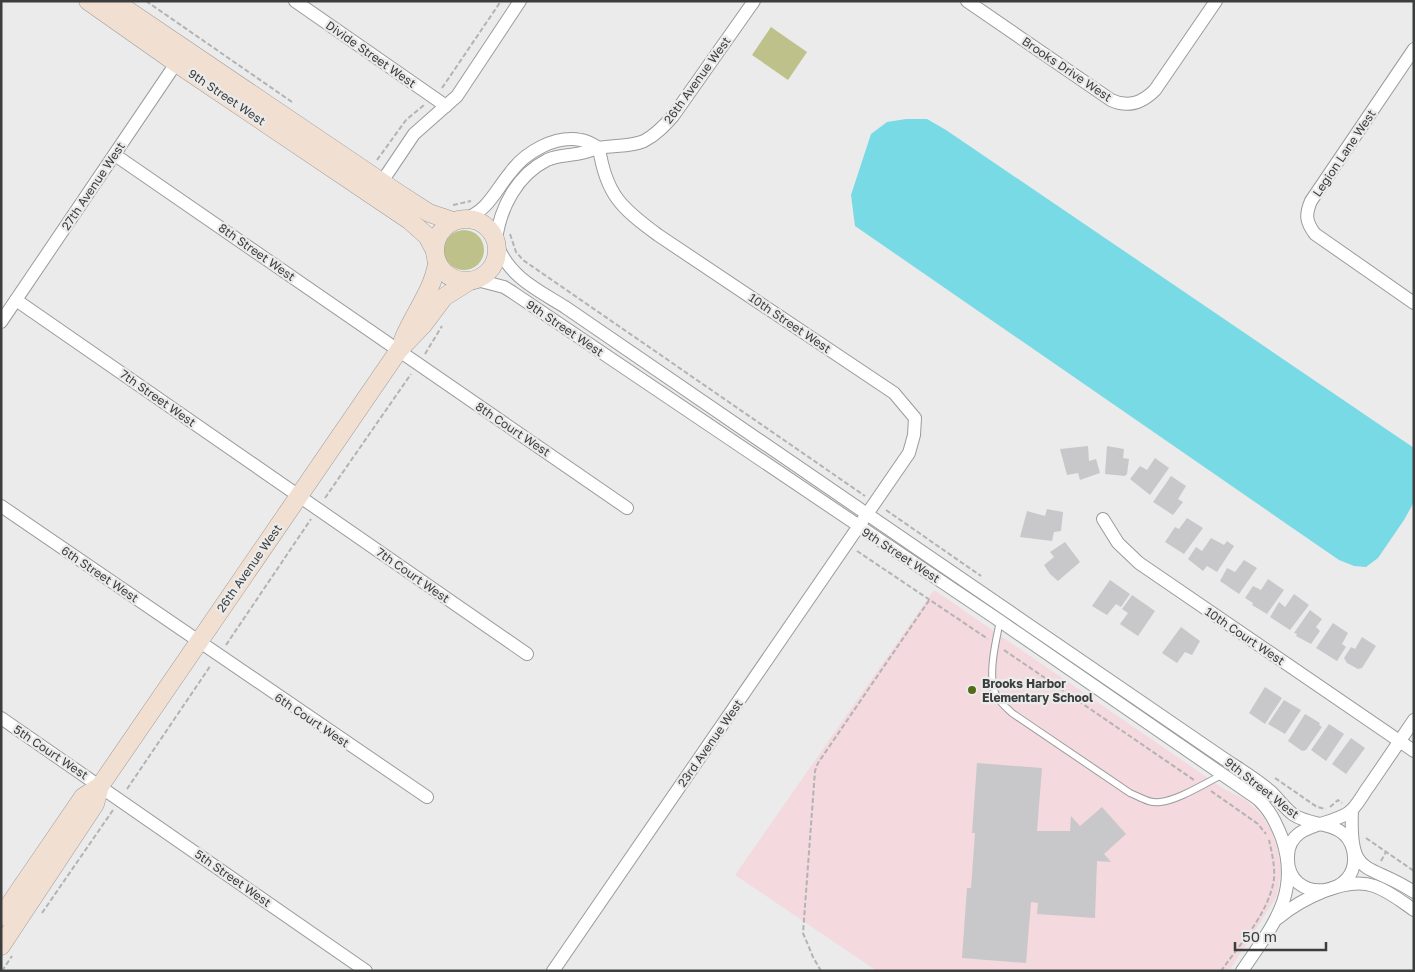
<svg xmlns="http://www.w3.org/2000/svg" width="1415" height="972" font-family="'Golos Text',sans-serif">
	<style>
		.education { fill: #f4d9de }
		.green { fill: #bec28a }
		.water { fill: #78dae5 }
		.building { fill: #c8c8ca }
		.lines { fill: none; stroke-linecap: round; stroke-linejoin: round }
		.lane-casing { stroke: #9a9b9c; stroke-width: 8 }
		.street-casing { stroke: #9a9b9c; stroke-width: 14 }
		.secondary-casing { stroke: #9a9b9c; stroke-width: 19 }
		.path { stroke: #b2b3b3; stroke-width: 2; stroke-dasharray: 5 2.5; stroke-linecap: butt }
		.lane { stroke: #fff; stroke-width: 6 }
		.street { stroke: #fff; stroke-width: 12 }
		.secondary { stroke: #f1e0d1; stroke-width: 18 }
		.poi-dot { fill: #526a1a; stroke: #ebebec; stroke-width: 2 }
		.labels { text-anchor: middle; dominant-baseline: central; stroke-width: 4.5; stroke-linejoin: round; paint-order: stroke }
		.street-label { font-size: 12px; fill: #3c3d3d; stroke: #ebebec }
		.poi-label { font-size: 12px; font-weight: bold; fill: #3c3d3d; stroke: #ebebec; text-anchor: start }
	</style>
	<rect width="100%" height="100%" fill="#ebebec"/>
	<!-- education -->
	<polygon class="education" points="934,590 1224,789 1244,799 1260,813 1272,832 1278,851 1281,871 1277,896 1229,971 877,971 735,875"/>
	<!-- green -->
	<g class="green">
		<polygon points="771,27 807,52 788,80 752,55"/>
		<circle cx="464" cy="250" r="20"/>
	</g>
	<!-- water -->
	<polygon class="water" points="906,119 927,119 946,130 1414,448 1414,502 1404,520 1378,558 1366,567 1354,566 1339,560 855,226 851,195 871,134 887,122"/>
	<!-- building -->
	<g class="building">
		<polygon points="1088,446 1089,461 1096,459 1100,473 1080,480 1078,473 1067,475 1060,449"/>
		<polygon points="1107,446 1124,449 1123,458 1129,459 1127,474 1125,476 1105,474"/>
		<polygon points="1155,458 1169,468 1150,495 1130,479 1140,466 1147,470"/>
		<polygon points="1171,476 1186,486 1178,499 1183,502 1173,515 1153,502"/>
		<polygon points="1047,509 1063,512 1061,531 1054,532 1052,541 1020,537 1027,511 1045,516"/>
		<polygon points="1187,518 1203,528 1184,554 1165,542 1175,527 1179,529"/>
		<polygon points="1211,538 1224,545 1227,541 1234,546 1217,572 1207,566 1203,571 1188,559 1196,547 1202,551"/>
		<polygon points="1065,542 1080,562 1058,581 1050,574 1044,565 1054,557 1050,552"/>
		<polygon points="1244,560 1257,568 1239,594 1220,581 1227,568 1235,572"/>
		<polygon points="1268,579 1284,590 1267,614 1252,605 1253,603 1245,598 1253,586 1261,590"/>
		<polygon points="1110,580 1130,594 1121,607 1116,604 1107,615 1092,606"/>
		<polygon points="1294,594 1309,605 1290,630 1270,617 1279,602 1285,607"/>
		<polygon points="1132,595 1155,611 1138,636 1120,624 1128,613 1122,609"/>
		<polygon points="1310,610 1322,619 1316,627 1320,631 1311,644 1296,636 1297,634 1294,633"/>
		<polygon points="1333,623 1348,633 1342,644 1346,647 1337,661 1316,648"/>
		<polygon points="1181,627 1200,641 1192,655 1185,652 1177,663 1162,653"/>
		<polygon points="1362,637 1376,646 1362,668 1358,669 1347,663 1344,658 1351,647 1355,649"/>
		<polygon points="1265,687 1282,698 1265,724 1249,713"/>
		<polygon points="1284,700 1301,710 1285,734 1268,724"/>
		<polygon points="1305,714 1320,723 1319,725 1322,727 1306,750 1302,751 1288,741"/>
		<polygon points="1329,724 1344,734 1326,761 1311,750"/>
		<polygon points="1351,738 1365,748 1346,774 1332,764"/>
		<polygon points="977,763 1042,768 1037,831 1070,831 1071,816 1080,826 1102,807 1126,834 1104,854 1111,862 1097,861 1095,918 1037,914 1038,903 1031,902 1026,963 962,958 967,888 971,888 975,833 972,833"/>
	</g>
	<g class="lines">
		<defs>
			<path id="lane" d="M1000,621c-4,19 -13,56 -4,74 3,7 11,13 16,18l118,80c10,4 20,11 30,9 19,-2 45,-19 62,-27"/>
			<g id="street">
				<polyline points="295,1 446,106"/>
				<path d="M967,1l144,99c17,8 31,3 44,-10l61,-89"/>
				<path d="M1414,49l-103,152c-6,14 -5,21 4,33l99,69"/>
				<polyline points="115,155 627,508"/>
				<polyline points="377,189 414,134 457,96 520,1"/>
				<path d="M464,219c24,-8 31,-28 46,-46 15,-21 45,-38 71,-33 6,1 13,5 18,8"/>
				<path d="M496,240c4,-32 21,-65 51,-80 11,-5 22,-4 34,-7 6,-1 12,-4 18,-5 15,-3 31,-1 45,-7 12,-6 21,-16 29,-25l81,-115"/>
				<path d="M498,247c13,31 40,43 67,60l652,447c17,12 37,23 53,37 8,7 15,18 24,24 20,13 52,5 59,35 11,49 -68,56 -65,6 1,-33 39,-29 60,-43 9,-6 14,-18 21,-27 15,-22 30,-44 45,-66"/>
				<path d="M477,280l27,7 8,5 488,329 258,178c12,11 18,24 24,39 19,57 -10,88 -40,133"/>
				<polyline points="16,300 527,654"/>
				<polyline points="1,322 181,56"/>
				<polyline points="1,506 427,797"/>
				<polyline points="1103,519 1118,543 1139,563 1414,751"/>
				<polyline points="1,718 366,971"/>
				<path d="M1352,810c-3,70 15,51 62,82"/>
				<path d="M1278,918c22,-18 67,-42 96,-32 15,5 27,15 40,24"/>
				<path d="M553,971l356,-518 5,-18 1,-17 -21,-25 -236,-158c-37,-27 -52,-41 -59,-87"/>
			</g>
			<g id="secondary">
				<polyline points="88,1 176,63 409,220 427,236 434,249"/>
				<polyline points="114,1 398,193 429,213 453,221"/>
				<circle cx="466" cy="250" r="31"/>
				<path d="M403,340c11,-27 29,-48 34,-76"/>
				<polyline points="1,917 83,797 100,786"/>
				<polyline points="1,946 95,804 100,786 399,350 423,325 444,297 468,282"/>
			</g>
		</defs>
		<!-- lane casing -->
		<use href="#lane" class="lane-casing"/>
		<!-- street casing -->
		<use href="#street" class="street-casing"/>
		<!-- secondary casing -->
		<use href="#secondary" class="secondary-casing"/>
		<!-- path -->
		<g class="path">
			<polyline points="146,1 292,102"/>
			<polyline points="442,88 501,1"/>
			<polyline points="377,160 406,120 424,105"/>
			<polyline points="453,205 471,201"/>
			<polyline points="510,234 516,252 523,260 865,496"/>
			<polyline points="425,354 442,326"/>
			<polyline points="325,498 411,374"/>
			<polyline points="886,510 981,576"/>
			<polyline points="857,551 988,639"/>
			<polyline points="226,645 311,519"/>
			<polyline points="1004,650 1194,780"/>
			<polyline points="1275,778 1317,807 1326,809"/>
			<polyline points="127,789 211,665"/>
			<polyline points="1211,791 1258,824 1266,834"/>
			<polyline points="1330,807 1338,800 1342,803"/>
			<polyline points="1366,838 1414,871"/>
			<polyline points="1381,861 1386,852"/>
			<polyline points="42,913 113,810"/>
			<polyline points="2,971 12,956"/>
			<polyline points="821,971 813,957 803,933 815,771 818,763 930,599"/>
			<path d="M1221,971c19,-27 48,-58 53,-92 1,-13 -2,-26 -5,-39"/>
		</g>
		<!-- lane -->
		<use href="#lane" class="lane"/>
		<!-- street -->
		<use href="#street" class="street"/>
		<!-- secondary -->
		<use href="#secondary" class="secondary"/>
	</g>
	<!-- markers -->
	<circle class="poi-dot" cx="972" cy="690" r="5"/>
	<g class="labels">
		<!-- street labels -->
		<g class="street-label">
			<text transform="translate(371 54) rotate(35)">Divide Street West</text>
			<text transform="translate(1067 69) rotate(34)">Brooks Drive West</text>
			<text transform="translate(697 80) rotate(-54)">26th Avenue West</text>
			<text transform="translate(227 97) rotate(34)">9th Street West</text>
			<text transform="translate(1344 153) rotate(-56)">Legion Lane West</text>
			<text transform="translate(93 186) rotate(-56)">27th Avenue West</text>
			<text transform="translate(257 252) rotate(35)">8th Street West</text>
			<text transform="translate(790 323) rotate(34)">10th Street West</text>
			<text transform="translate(565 328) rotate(34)">9th Street West</text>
			<text transform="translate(158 398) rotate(35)">7th Street West</text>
			<text transform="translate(513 429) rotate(34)">8th Court West</text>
			<text transform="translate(901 555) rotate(33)">9th Street West</text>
			<text transform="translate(249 568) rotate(-55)">26th Avenue West</text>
			<text transform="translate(100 574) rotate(34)">6th Street West</text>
			<text transform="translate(413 575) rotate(35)">7th Court West</text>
			<text transform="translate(1245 636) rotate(34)">10th Court West</text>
			<text transform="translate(312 720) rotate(34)">6th Court West</text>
			<text transform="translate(710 743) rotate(-55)">23rd Avenue West</text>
			<text transform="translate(51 752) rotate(34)">5th Court West</text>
			<text transform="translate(1262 788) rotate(38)">9th Street West</text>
			<text transform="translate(233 878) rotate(35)">5th Street West</text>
		</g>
		<!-- poi labels -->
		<g class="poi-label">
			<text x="982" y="683">Brooks Harbor<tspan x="982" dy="14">Elementary School</tspan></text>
		</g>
	</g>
	<!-- border -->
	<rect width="1415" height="972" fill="none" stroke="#3c3d3d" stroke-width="5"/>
	<!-- scale -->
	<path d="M1235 942v8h91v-8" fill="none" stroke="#3c3d3d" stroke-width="2.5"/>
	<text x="1242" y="942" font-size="15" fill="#3c3d3d" stroke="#ebebec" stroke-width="4" paint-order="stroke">50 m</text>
</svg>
